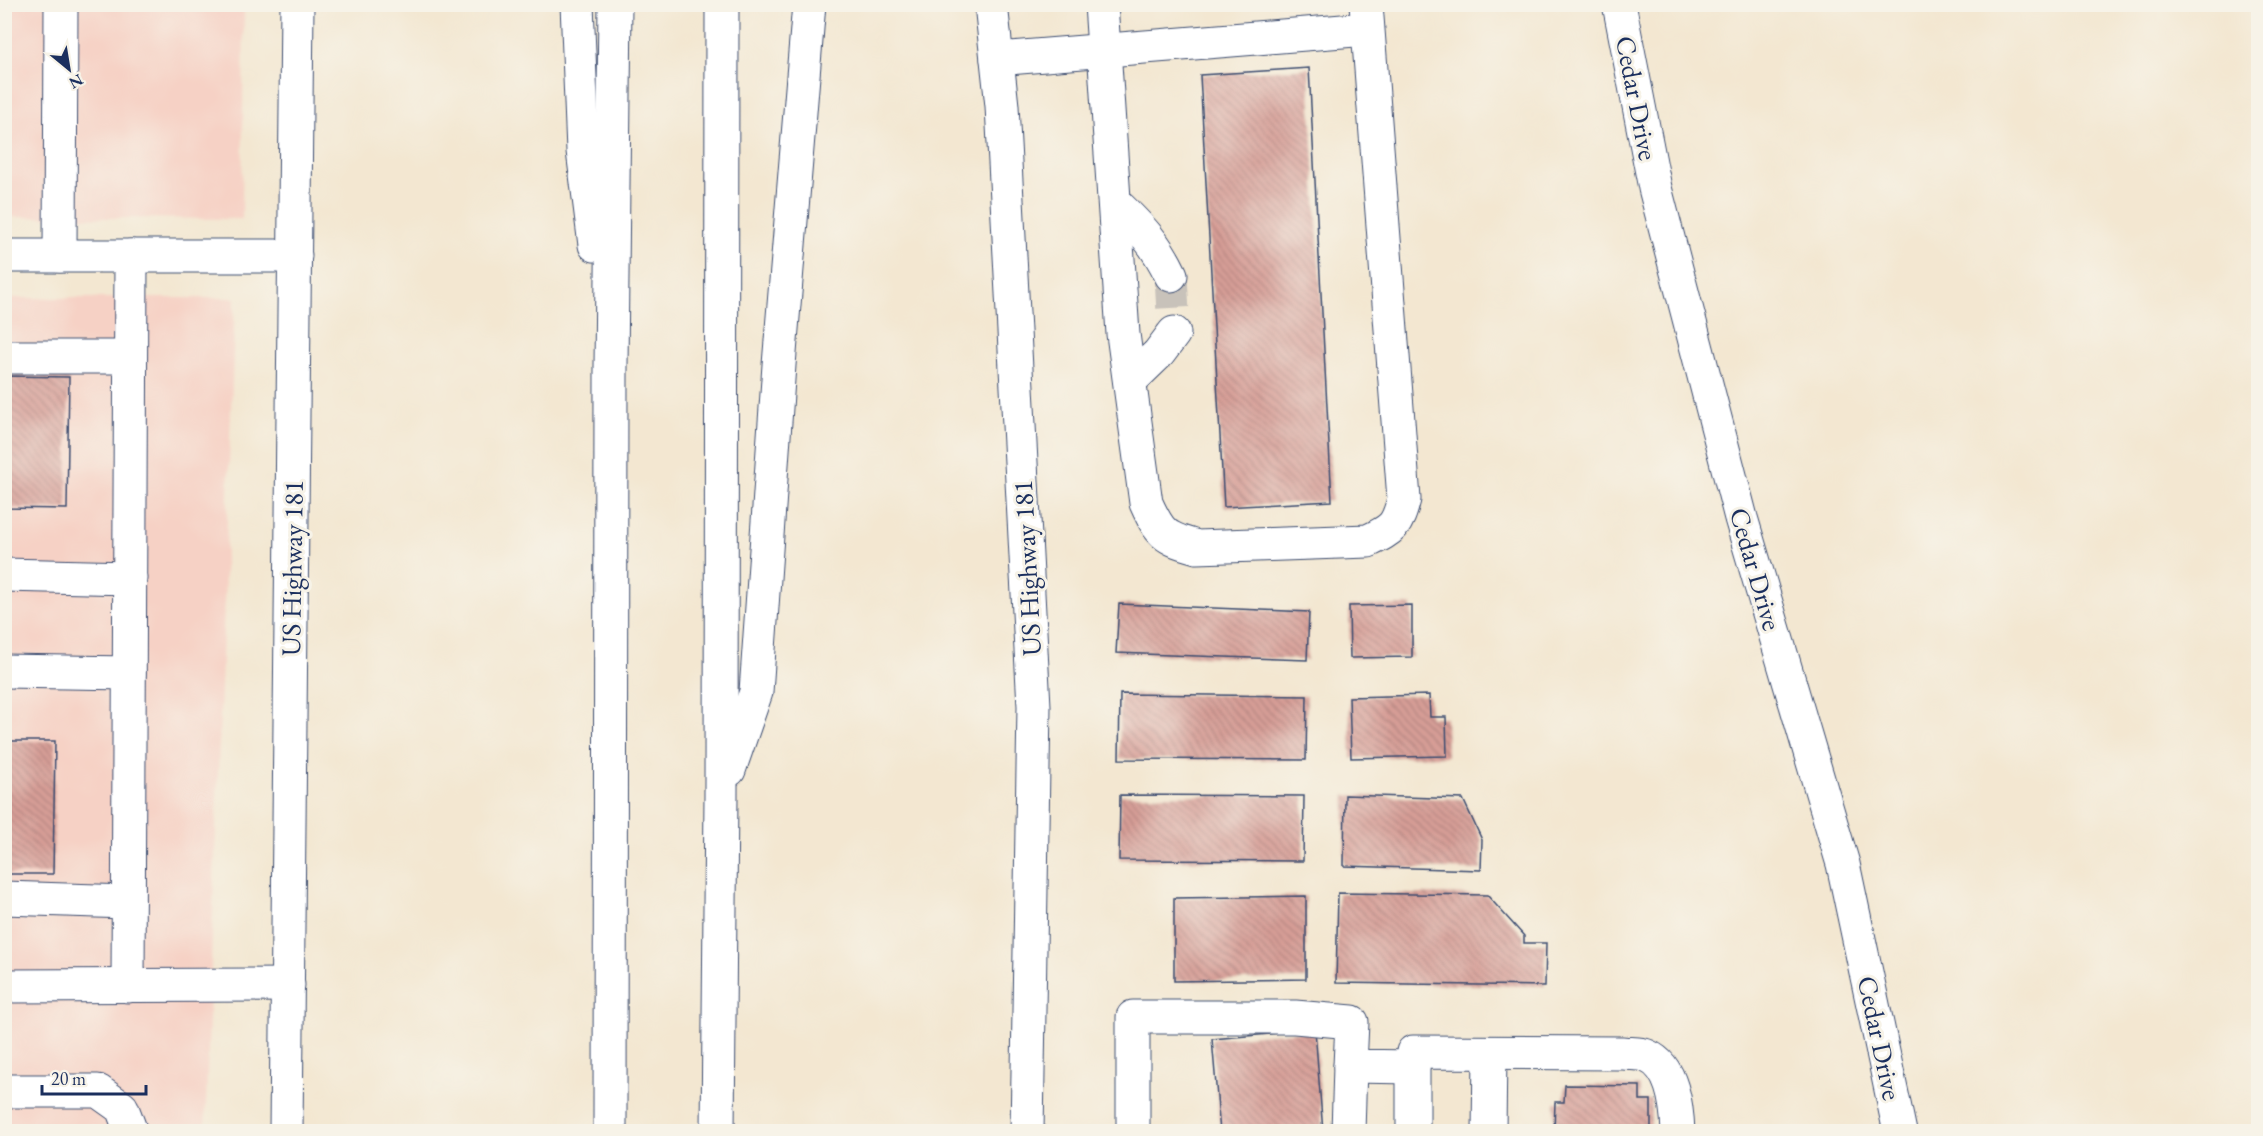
<svg xmlns="http://www.w3.org/2000/svg" width="2263" height="1136" font-family="'EB Garamond',serif">
	<style>
		.built { fill: #f6d1c5 }
		.building { fill: url(#building-back-hatch) }
		.lines { fill: none; stroke-linecap: round; stroke-linejoin: round }
		.minor-tunnel { stroke: #c8c2ba; stroke-width: 33; stroke-dasharray: 33 16; stroke-linecap: butt }
		.minor-casing { stroke: #3b4b6f; stroke-width: 35 }
		.major-casing { stroke: #3b4b6f; stroke-width: 35 }
		.highway-casing { stroke: #3b4b6f; stroke-width: 35 }
		.minor { stroke: #fff; stroke-width: 33 }
		.major { stroke: #fff; stroke-width: 33 }
		.highway { stroke: #fff; stroke-width: 33 }
		.labels { text-anchor: middle; dominant-baseline: central; stroke-width: 6; stroke-linejoin: round; paint-order: stroke }
		.street-label { font-size: 27px; fill: #1b2f5e; stroke: #f7f3e8 }
	</style>
	<defs>
		<pattern id="building-back-hatch" width="6" height="6" patternUnits="userSpaceOnUse" patternTransform="scale(1.5)"><rect width="6" height="6" fill="#d79e96"/><path d="M-1 5l2 2M0 0l6 6M5-1l2 2" fill="none" stroke="#ae817e"/></pattern>
	</defs>
	<rect width="100%" height="100%" fill="#f7f3e8"/>
	<filter id="ink" filterUnits="userSpaceOnUse"><feTurbulence type="fractalNoise" baseFrequency=".0167" numOctaves="2"/><feDisplacementMap in="SourceGraphic" scale="12" xChannelSelector="R" yChannelSelector="G"/><feConvolveMatrix kernelMatrix="1 2 1 2 8 2 1 2 1" color-interpolation-filters="sRGB"/></filter>
	<filter id="wash" filterUnits="userSpaceOnUse"><feTurbulence type="fractalNoise" baseFrequency=".008" numOctaves="4" result="noise"/><feDisplacementMap in="SourceGraphic" scale="24" xChannelSelector="R" yChannelSelector="G"/><feGaussianBlur stdDeviation="1.35" result="paint"/><feColorMatrix in="noise" values="0 0 0 0 0 0 0 0 0 0 0 0 0 0 0 0 0 1.4 0 .05"/><feComposite in="paint" operator="in"/></filter>
	<g filter="url(#wash)">
		<rect width="100%" height="100%" fill="#f3e7d1"/>
		<!-- built -->
		<g class="built">
			<polygon points="5,5 244,5 242,219 5,217"/>
			<polygon points="4,298 235,298 205,1131 5,1131"/>
		</g>
		<g id="blocks">
			<!-- building -->
			<g class="building">
				<polygon points="8,66 9,111 5,111 5,67"/>
				<polygon points="1309,68 1332,501 1224,507 1200,75"/>
				<polygon points="4,376 69,377 67,509 4,508"/>
				<polygon points="1119,604 1309,612 1307,660 1116,653"/>
				<polygon points="1412,605 1412,657 1350,658 1349,606"/>
				<polygon points="1120,694 1307,696 1306,760 1119,759"/>
				<polygon points="1429,695 1430,717 1446,717 1447,756 1351,758 1349,697"/>
				<polygon points="4,741 55,741 53,874 4,874"/>
				<polygon points="1120,795 1304,796 1303,861 1119,860"/>
				<polygon points="1345,795 1463,799 1482,840 1481,870 1344,866"/>
				<polygon points="1338,893 1487,895 1524,936 1524,943 1546,943 1545,986 1336,983"/>
				<polygon points="1306,896 1306,979 1174,981 1174,898"/>
				<polygon points="1315,1030 1323,1132 1220,1132 1212,1039"/>
				<polygon points="1565,1085 1640,1086 1640,1100 1651,1100 1651,1131 1554,1132 1555,1102 1564,1102"/>
			</g>
		</g>
	</g>
	<g filter="url(#ink)">
		<use href="#blocks" fill-opacity="0" stroke="#3b4b6f" stroke-width="1.5"/>
		<g class="lines">
			<!-- minor-tunnel -->
			<polyline class="minor-tunnel" points="1171,275 1174,333"/>
			<defs>
				<g id="minor">
					<path d="M1101,4l22,330 23,169c14,31 18,35 51,44l171,-6c25,-12 29,-15 36,-42l-38,-495"/>
					<polyline points="1619,4 1655,188 1741,518 1843,864 1900,1132"/>
					<polyline points="997,59 1367,29"/>
					<path d="M1115,203c25,24 41,40 56,72"/>
					<polyline points="4,256 295,256"/>
					<polyline points="60,256 61,4"/>
					<polyline points="4,357 130,357"/>
					<polyline points="1130,381 1159,353 1174,333"/>
					<polyline points="4,575 130,578"/>
					<polyline points="4,671 129,673"/>
					<polyline points="4,898 128,902"/>
					<polyline points="4,986 288,985"/>
					<polyline points="128,986 131,256"/>
					<polyline points="4,1091 98,1091 122,1108 131,1132"/>
					<polyline points="1133,1132 1133,1017 1295,1017 1352,1022 1350,1066 1413,1067"/>
					<polyline points="1348,1132 1350,1066"/>
					<path d="M1413,1132v-80l210,1c7,1 18,0 24,3 26,11 30,51 31,76"/>
					<polyline points="1489,1132 1490,1053"/>
				</g>
				<g id="major">
					<polyline points="991,4 1002,106 1034,706 1027,1132"/>
					<polyline points="286,1132 297,4"/>
				</g>
				<g id="highway">
					<polyline points="577,4 583,151 595,245"/>
					<polyline points="729,770 756,692 779,365 809,4"/>
					<polyline points="610,1132 611,367 615,4"/>
					<polyline points="718,1132 721,795 722,4"/>
				</g>
			</defs>
			<!-- minor casing -->
			<use href="#minor" class="minor-casing"/>
			<!-- major casing -->
			<use href="#major" class="major-casing"/>
			<!-- highway casing -->
			<use href="#highway" class="highway-casing"/>
			<!-- minor -->
			<use href="#minor" class="minor"/>
			<!-- major -->
			<use href="#major" class="major"/>
			<!-- highway -->
			<use href="#highway" class="highway"/>
		</g>
	</g>
	<g class="labels">
		<!-- street labels -->
		<g class="street-label">
			<text transform="translate(1637 98) rotate(79)">Cedar Drive</text>
			<text transform="translate(292 568) rotate(-89)">US Highway 181</text>
			<text transform="translate(1027 568) rotate(-93)">US Highway 181</text>
			<text transform="translate(1756 569) rotate(74)">Cedar Drive</text>
			<text transform="translate(1880 1038) rotate(78)">Cedar Drive</text>
		</g>
	</g>
	<!-- margin -->
	<rect width="2263" height="1136" fill="none" stroke="#f7f3e8" stroke-width="24"/>
	<!-- north arrow -->
	<g transform="translate(69 69) rotate(150)" stroke="#f7f3e8" stroke-width="4.5" paint-order="stroke">
	<path d="M0-4.5L10 22L0 15L-10 22Z" fill="#1b2f5e"/>
	<text y="-9" font-size="16" font-weight="bold" text-anchor="middle" fill="#1b2f5e">N</text>
	</g>
	<!-- scale -->
	<path d="M42 1085v9h104v-9" fill="none" stroke="#1b2f5e" stroke-width="3"/>
	<text x="51" y="1085" font-size="18" fill="#1b2f5e" stroke="#f7f3e8" stroke-width="4.5" paint-order="stroke">20 m</text>
</svg>
